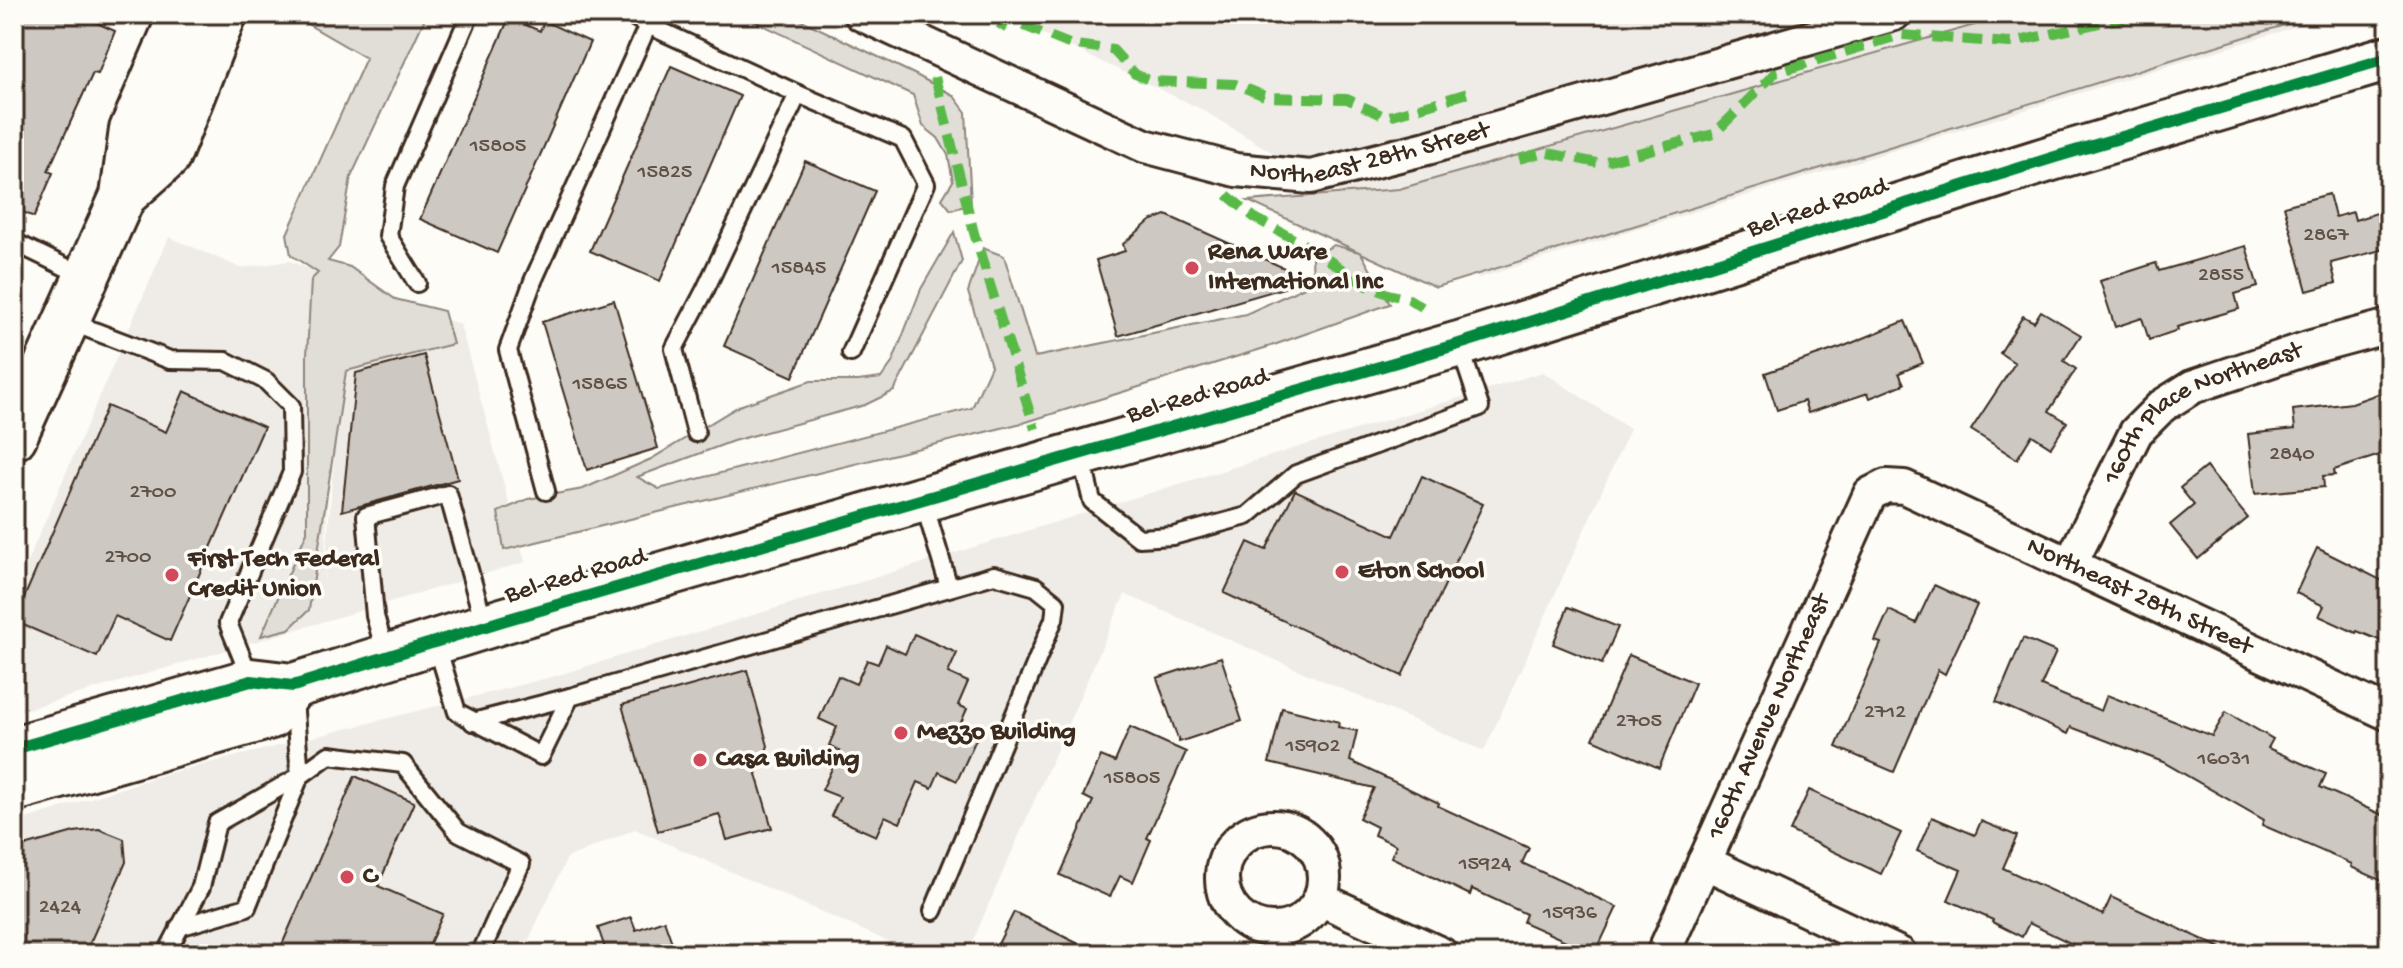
<svg xmlns="http://www.w3.org/2000/svg" width="2403" height="968" font-family="'Gochi Hand',sans-serif">
	<style>
		.built { fill: #efece7 }
		.green { fill: #e1ded7; stroke: #8e847a; stroke-width: 2 }
		.building { fill: #cdc8c2; stroke: #3b2a1e; stroke-width: 2 }
		.lines { fill: none; stroke-linecap: round; stroke-linejoin: round }
		.service-casing { stroke: #3b2a1e; stroke-width: 22 }
		.minor-casing { stroke: #3b2a1e; stroke-width: 38 }
		.secondary-casing { stroke: #3b2a1e; stroke-width: 50 }
		.service { stroke: #fdfcf7; stroke-width: 16 }
		.minor { stroke: #fdfcf7; stroke-width: 32 }
		.secondary { stroke: #fdfcf7; stroke-width: 44 }
		.quiet { stroke: #58b947; stroke-width: 10; stroke-dasharray: 20 10; stroke-linecap: butt }
		.cycleway-casing { stroke: #fdfcf7; stroke-width: 17 }
		.cycleway { stroke: #00873e; stroke-width: 12 }
		.poi-dot { fill: #d1495b; stroke: #fdfcf7; stroke-width: 3 }
		.labels { text-anchor: middle; dominant-baseline: central; stroke-width: 7; stroke-linejoin: round; paint-order: stroke }
		.number-label { font-size: 22px; fill: #605247 }
		.street-label { font-size: 26px; fill: #3b2a1e; stroke: #fdfcf7 }
		.poi-label { font-size: 26px; font-weight: bold; fill: #3b2a1e; stroke: #fdfcf7; text-anchor: start }
	</style>
	<rect width="100%" height="100%" fill="#fdfcf7"/>
	<filter id="ink" filterUnits="userSpaceOnUse"><feTurbulence type="fractalNoise" baseFrequency=".0125" numOctaves="2"/><feDisplacementMap in="SourceGraphic" scale="16" xChannelSelector="R" yChannelSelector="G"/><feConvolveMatrix kernelMatrix="1 2 1 2 8 2 1 2 1" color-interpolation-filters="sRGB"/></filter>
	<g filter="url(#ink)">
		<!-- built -->
		<g class="built">
			<polygon points="1001,14 2337,14 1479,278 1201,109"/>
			<polygon points="169,237 241,268 290,261 337,280 324,584 347,286 460,324 525,562 14,713 14,592"/>
			<polygon points="1543,372 1630,429 1484,751 1125,594 967,954 916,954 635,829 567,858 522,954 14,954 14,823 162,775 552,677"/>
		</g>
		<!-- green -->
		<g class="green">
			<polygon points="290,14 427,14 351,177 339,247 328,261 350,267 395,299 444,311 453,344 346,371 309,610 289,629 261,636 307,532 307,355 311,280 318,273 291,255 287,234 366,58"/>
			<polygon points="739,14 789,14 916,75 953,95 966,112 971,204 951,210 942,199 953,181 948,155 938,138 923,126 913,95"/>
			<polygon points="2013,14 2320,14 1436,287 1361,253 1390,304 1271,346 1026,422 504,550 498,512 528,499 583,489 651,459 739,406 811,381 858,381 881,378 892,363 921,289 954,232 962,261 894,391 865,405 733,441 637,477 659,489 972,408 991,366 968,292 983,248 1004,256 1035,357 1246,314 1313,283 1312,256 1334,245 1359,252 1248,201 1399,189"/>
		</g>
		<!-- building -->
		<g class="building">
			<polygon points="14,14 77,14 115,31 98,74 93,73 48,171 53,173 34,217 14,208"/>
			<polygon points="509,18 540,31 544,21 590,42 497,253 420,219"/>
			<polygon points="671,66 740,96 660,281 590,251"/>
			<polygon points="805,161 875,191 793,377 724,346"/>
			<polygon points="2329,194 2335,217 2353,212 2355,220 2389,209 2389,248 2331,263 2336,283 2307,291 2284,206"/>
			<polygon points="1166,215 1311,280 1118,336 1096,260 1125,251 1123,244 1150,221"/>
			<polygon points="2246,246 2258,287 2235,294 2239,309 2177,327 2178,330 2149,340 2142,318 2115,327 2100,281 2156,263 2159,271"/>
			<polygon points="614,300 658,448 587,470 542,322"/>
			<polygon points="2041,311 2081,335 2064,361 2076,369 2049,411 2067,422 2051,447 2032,435 2017,459 1971,430 2015,363 2000,353 2023,316 2034,322"/>
			<polygon points="1905,321 1923,363 1899,373 1904,384 1870,398 1868,393 1808,413 1804,401 1777,410 1765,373 1842,347"/>
			<polygon points="424,355 458,479 342,511 356,373"/>
			<polygon points="2389,390 2389,452 2334,470 2335,475 2323,476 2324,487 2255,494 2248,434 2295,429 2293,410 2352,403"/>
			<polygon points="184,391 264,427 170,641 115,616 97,657 14,621 107,406 166,432"/>
			<polygon points="2206,467 2248,518 2198,559 2170,525 2194,505 2180,488"/>
			<polygon points="1422,476 1483,504 1402,676 1224,593 1248,542 1266,550 1295,490 1394,536"/>
			<polygon points="2317,548 2389,584 2389,644 2357,631 2356,633 2319,616 2324,606 2296,593"/>
			<polygon points="1934,585 1977,605 1945,674 1938,670 1894,772 1836,747 1881,643 1875,641 1889,610 1916,623"/>
			<polygon points="1568,607 1618,627 1602,664 1553,644"/>
			<polygon points="914,634 957,653 948,673 968,682 958,705 967,709 958,729 977,737 957,781 939,772 932,788 918,782 900,823 885,816 876,836 831,816 840,797 822,790 840,751 829,745 837,727 819,719 838,676 856,684 867,660 878,664 886,645 905,654"/>
			<polygon points="2023,638 2056,652 2041,686 2101,711 2107,695 2212,736 2226,712 2273,739 2268,748 2326,774 2320,787 2389,818 2389,884 2351,867 2352,864 2262,825 2264,820 2163,762 2071,727 2068,734 1996,702"/>
			<polygon points="1629,655 1695,683 1659,768 1593,739"/>
			<polygon points="1221,657 1242,721 1179,742 1157,678"/>
			<polygon points="747,670 768,746 756,774 772,828 727,840 719,814 658,831 622,705"/>
			<polygon points="1282,708 1339,722 1338,727 1357,731 1350,761 1439,803 1438,806 1529,848 1522,863 1617,907 1595,954 1523,922 1526,914 1472,889 1470,895 1391,857 1396,845 1374,835 1377,827 1359,818 1374,788 1269,763"/>
			<polygon points="1130,727 1186,752 1147,838 1151,840 1133,882 1120,876 1110,897 1060,875 1093,801 1083,796 1101,756 1115,762"/>
			<polygon points="355,776 414,802 378,886 443,914 425,954 278,954"/>
			<polygon points="1809,790 1901,833 1881,874 1790,831"/>
			<polygon points="1932,817 1975,835 1981,821 2017,836 2003,868 2103,915 2111,897 2234,954 2093,954 2029,923 2022,937 1992,922 1993,920 1948,900 1961,870 1917,851"/>
			<polygon points="99,829 124,839 126,862 85,954 14,954 14,849 74,832"/>
			<polygon points="1014,912 1099,954 993,954"/>
			<polygon points="631,917 636,930 664,920 676,954 607,954 598,928"/>
		</g>
		<g class="lines">
			<defs>
				<g id="service">
					<polyline points="648,25 798,94 705,290 674,349 696,433"/>
					<polyline points="798,94 903,139 926,184 851,353"/>
					<polyline points="14,242 84,276"/>
					<polyline points="417,283 388,236 395,186 470,14"/>
					<polyline points="68,321 170,360 226,361 266,381 291,406 292,472 228,623 251,680"/>
					<polyline points="1081,456 1092,501 1139,538 1173,536 1247,516 1296,474 1480,407 1460,347"/>
					<polyline points="546,491 508,350 533,281 648,25 629,14"/>
					<polyline points="923,500 949,587"/>
					<polyline points="436,643 457,712 541,756 570,697"/>
					<polyline points="386,655 375,616 366,516 448,494 484,623"/>
					<polyline points="473,722 570,697 994,575 1036,587 1056,603 1054,619 933,911"/>
					<polyline points="179,927 247,907 300,776 329,755 403,764 458,832 521,864 480,954"/>
					<polyline points="166,954 201,887 217,823 300,776 294,699"/>
				</g>
				<g id="minor">
					<path id="s1" d="M861,14l284,132 91,24 75,7 116,-29 467,-134"/>
					<path id="s2" d="M2070,565l66,-133 26,-26 30,-19 119,-40 78,-21"/>
					<circle cx="1273" cy="878" r="51"/>
					<polyline points="1704,862 1900,954"/>
					<polyline points="1320,899 1441,954"/>
					<path id="s3" d="M1663,954l207,-460 16,-8 18,1 485,227"/>
				</g>
				<g id="secondary">
					<polyline points="123,196 168,156 224,14"/>
					<polyline points="14,437 123,196 132,130 182,14"/>
					<polyline points="14,749 251,681 293,686 502,621 1459,344 2055,157 2389,58"/>
					<polyline points="14,789 271,716 293,686"/>
				</g>
			</defs>
			<!-- service casing -->
			<use href="#service" class="service-casing"/>
			<!-- minor casing -->
			<use href="#minor" class="minor-casing"/>
			<!-- secondary casing -->
			<use href="#secondary" class="secondary-casing"/>
			<!-- service -->
			<use href="#service" class="service"/>
			<!-- minor -->
			<use href="#minor" class="minor"/>
			<!-- secondary -->
			<use href="#secondary" class="secondary"/>
			<!-- quiet -->
			<g class="quiet">
				<polyline points="1000,30 1007,19 1069,44 1113,50 1135,74 1152,81 1235,84 1267,97 1347,99 1386,117 1468,93"/>
				<polyline points="935,77 974,233 1035,429"/>
				<polyline points="1519,159 1544,152 1598,163 1714,134 1775,73 1901,35 2010,43 2140,14"/>
				<polyline points="1227,195 1255,218 1314,250 1365,285 1388,294 1409,299 1422,307"/>
			</g>
			<defs>
				<polyline id="cycleway" points="14,749 251,681 293,686 502,621 1459,344 2055,157 2389,58"/>
			</defs>
			<!-- cycleway casing -->
			<use href="#cycleway" class="cycleway-casing"/>
			<!-- cycleway -->
			<use href="#cycleway" class="cycleway"/>
		</g>
	</g>
	<!-- markers -->
	<g class="poi-dot">
		<circle cx="1192" cy="268" r="8"/>
		<circle cx="1342" cy="572" r="8"/>
		<circle cx="172" cy="575" r="8"/>
		<circle cx="901" cy="733" r="8"/>
		<circle cx="700" cy="760" r="8"/>
		<circle cx="347" cy="877" r="8"/>
	</g>
	<g class="labels">
		<!-- number labels -->
		<g class="number-label">
			<text x="498" y="147">15805</text>
			<text x="665" y="173">15825</text>
			<text x="2326" y="236">2867</text>
			<text x="799" y="269">15845</text>
			<text x="2221" y="276">2855</text>
			<text x="600" y="385">15865</text>
			<text x="2292" y="455">2840</text>
			<text x="153" y="493">2700</text>
			<text x="128" y="558">2700</text>
			<text x="1885" y="713">2712</text>
			<text x="1639" y="722">2705</text>
			<text x="1313" y="747">15902</text>
			<text x="2224" y="760">16031</text>
			<text x="1132" y="779">15805</text>
			<text x="1485" y="865">15924</text>
			<text x="60" y="908">2424</text>
			<text x="1570" y="914">15936</text>
		</g>
		<!-- street labels -->
		<g class="street-label">
			<text stroke="none"><textPath href="#s1" startOffset="544">Northeast 28th Street</textPath></text>
			<text transform="translate(1818 209) rotate(-18)">Bel-Red Road</text>
			<text transform="translate(1198 397) rotate(-16)">Bel-Red Road</text>
			<text stroke="none"><textPath href="#s2" startOffset="214">160th Place Northeast</textPath></text>
			<text transform="translate(576 577) rotate(-16)">Bel-Red Road</text>
			<text stroke="none"><textPath href="#s3" startOffset="800">Northeast 28th Street</textPath></text>
			<text stroke="none"><textPath href="#s3" startOffset="260">160th Avenue Northeast</textPath></text>
		</g>
		<!-- poi labels -->
		<g class="poi-label">
			<text x="1208" y="253">Rena Ware<tspan x="1208" dy="30">International Inc</tspan></text>
			<text x="188" y="560">First Tech Federal<tspan x="188" dy="30">Credit Union</tspan></text>
			<text x="1358" y="572">Eton School</text>
			<text x="917" y="733">Mezzo Building</text>
			<text x="716" y="760">Casa Building</text>
			<text x="363" y="877">C</text>
		</g>
	</g>
	<!-- margin -->
	<rect width="2403" height="968" fill="none" stroke="#fdfcf7" stroke-width="48"/>
	<rect x="24" y="24" width="2355" height="920" fill="none" stroke="#3b2a1e" stroke-width="3" filter="url(#ink)"/>
</svg>
